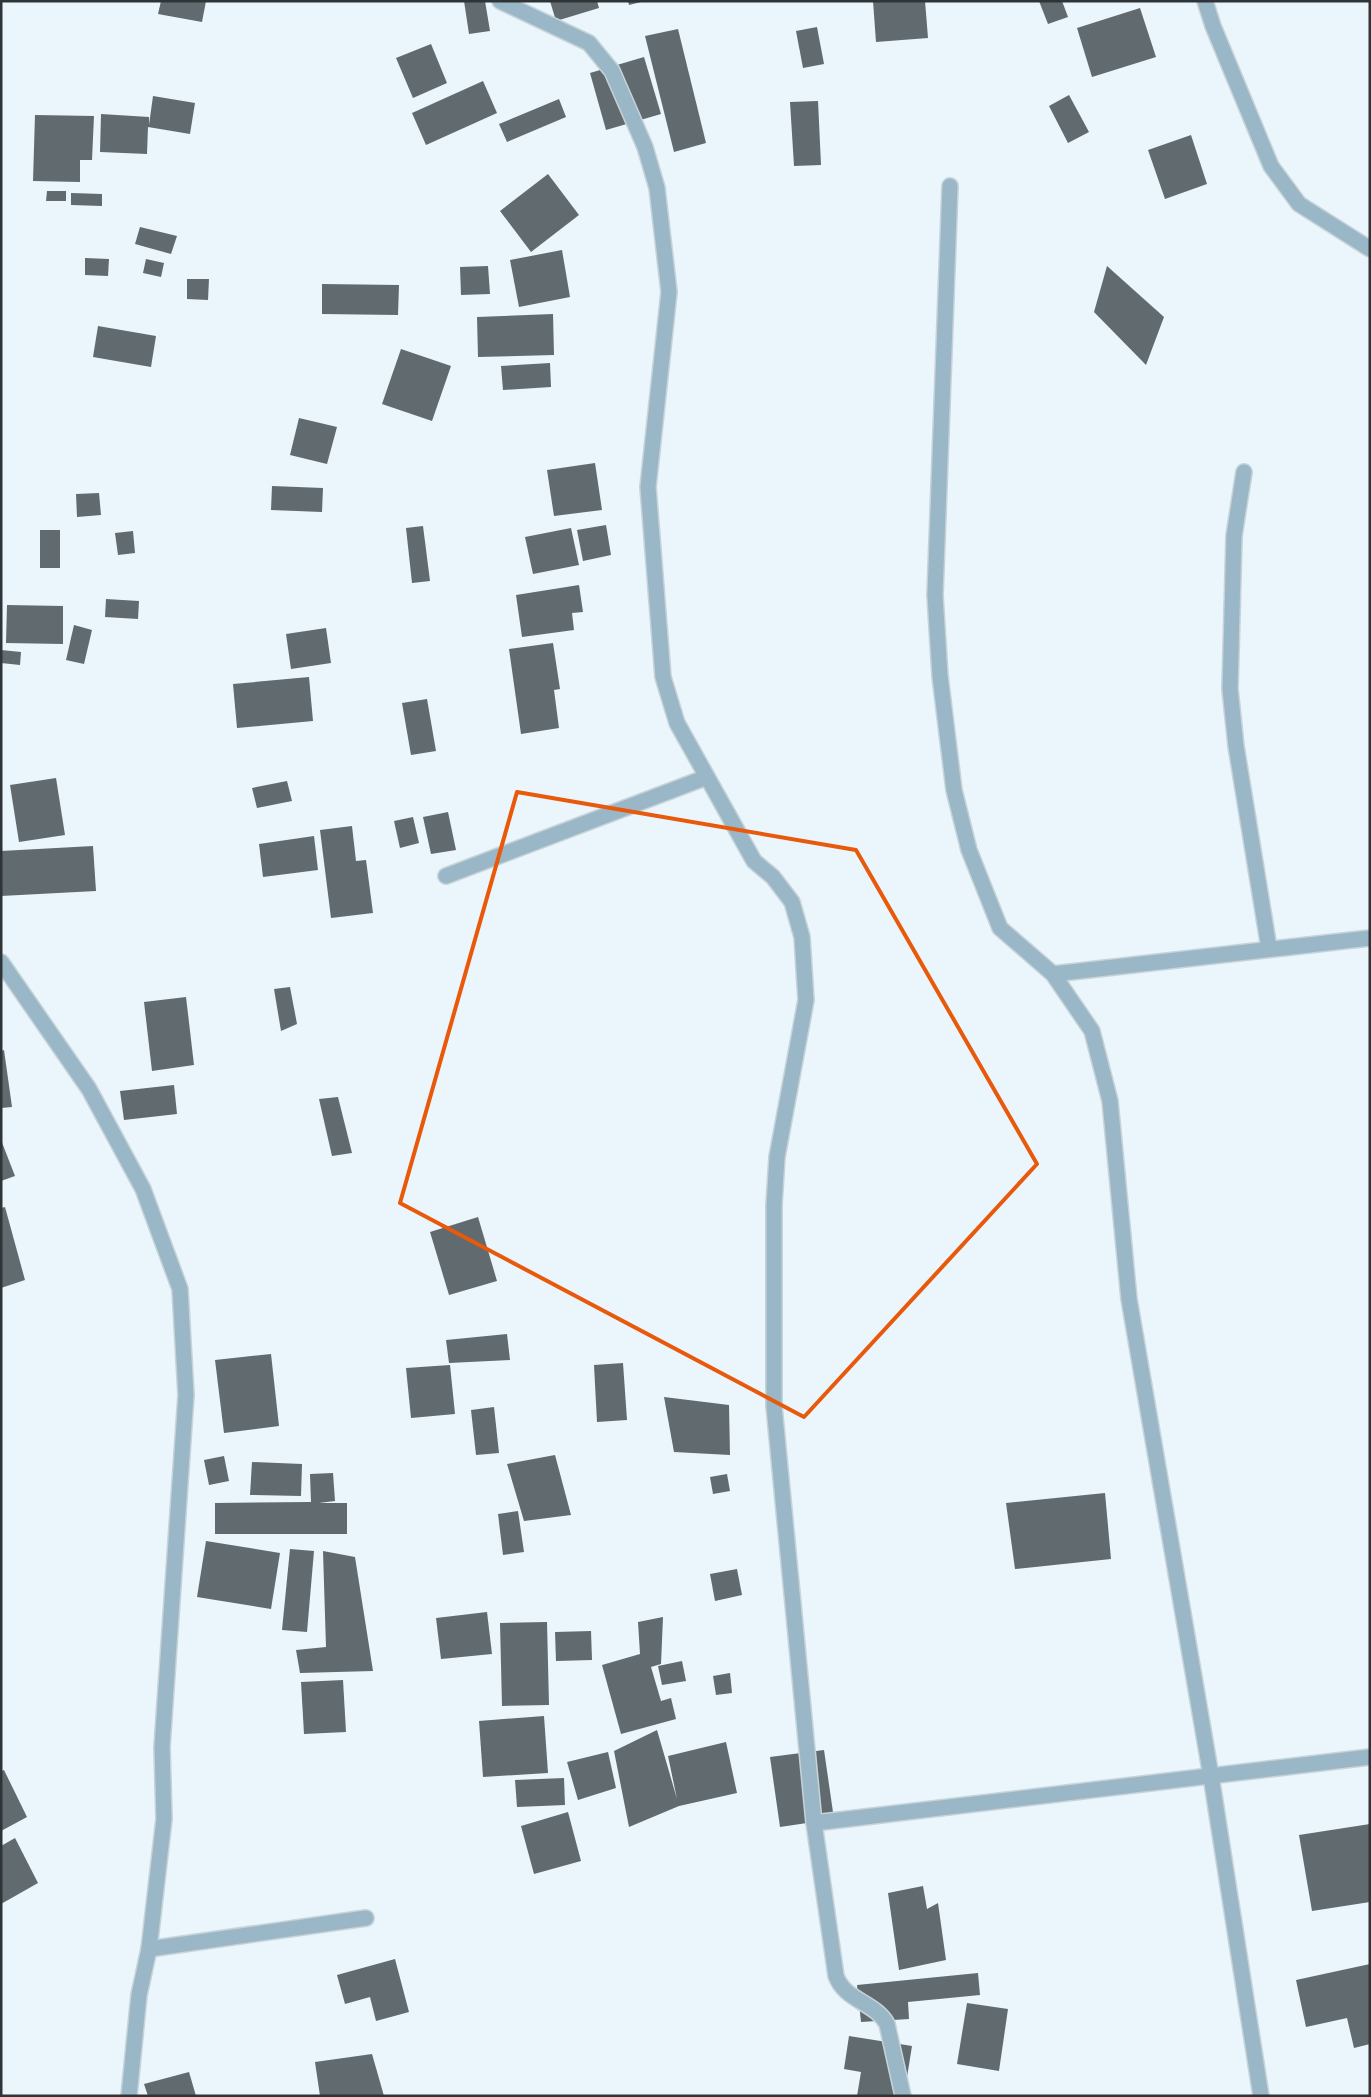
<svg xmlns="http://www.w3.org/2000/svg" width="1371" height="2097" font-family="'Golos Text',sans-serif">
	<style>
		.building { fill: #606a6f }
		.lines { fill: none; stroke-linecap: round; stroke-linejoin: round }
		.minor-casing { stroke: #c8d3d8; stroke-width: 18 }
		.minor { stroke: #99b7c7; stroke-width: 15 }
		.marked { fill: none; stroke: #e8590c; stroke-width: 4; stroke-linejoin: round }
	</style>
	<rect width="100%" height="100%" fill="#eaf6fc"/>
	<!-- building -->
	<g class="building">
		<polygon points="161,1 206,1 202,22 158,14"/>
		<polygon points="464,1 485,1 490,31 469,34"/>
		<polygon points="550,1 597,1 599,8 556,21"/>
		<polygon points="628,1 641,1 641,2 629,5"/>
		<polygon points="873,1 925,1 928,38 876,42"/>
		<polygon points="1039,1 1062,1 1068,17 1048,24"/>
		<polygon points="1140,8 1156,57 1092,77 1077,28"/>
		<polygon points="817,27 824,64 803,68 796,31"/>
		<polygon points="678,29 706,143 674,152 645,36"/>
		<polygon points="431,44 447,83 413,98 396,58"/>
		<polygon points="644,57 661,114 606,130 590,73"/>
		<polygon points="483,81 497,113 426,145 412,113"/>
		<polygon points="1069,95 1089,132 1068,143 1049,106"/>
		<polygon points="153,96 195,103 190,134 148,127 147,154 100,152 101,114 149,117 149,125"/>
		<polygon points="559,99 566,117 507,142 499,124"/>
		<polygon points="818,101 821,165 794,166 790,102"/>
		<polygon points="35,115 94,116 92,160 80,160 80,182 33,181"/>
		<polygon points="1191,135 1207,184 1165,199 1148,150"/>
		<polygon points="548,174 579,215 531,252 500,211"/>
		<polygon points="47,191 66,191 66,201 46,201"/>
		<polygon points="71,193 102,194 102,206 71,205"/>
		<polygon points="140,227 177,236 171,254 135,244"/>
		<polygon points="562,250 570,297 519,307 510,260"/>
		<polygon points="85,258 109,259 108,276 85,275"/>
		<polygon points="146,259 164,263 161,277 143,273"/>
		<polygon points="488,266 490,294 461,295 460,267"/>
		<polygon points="1107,266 1164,317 1146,365 1094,312"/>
		<polygon points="187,279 209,279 208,300 187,299"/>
		<polygon points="322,284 399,285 398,315 322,314"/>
		<polygon points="553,314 554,355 478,357 477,317"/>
		<polygon points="98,326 156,336 151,367 93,357"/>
		<polygon points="401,349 451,366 432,421 382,404"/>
		<polygon points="550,363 551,387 503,390 501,366"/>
		<polygon points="299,418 337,427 327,464 290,455"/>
		<polygon points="595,463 602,510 554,516 547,470"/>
		<polygon points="272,486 323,488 322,512 271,510"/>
		<polygon points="99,493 101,515 77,517 76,494"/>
		<polygon points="606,525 611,555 583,561 577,530"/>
		<polygon points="423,526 430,581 412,583 406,528"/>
		<polygon points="571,528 579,565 533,574 525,537"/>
		<rect x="40" y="530" width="20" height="38"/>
		<polygon points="133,531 135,553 118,555 115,533"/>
		<polygon points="579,585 583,612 572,613 574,630 522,637 516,595"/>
		<polygon points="106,599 139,601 138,619 105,617"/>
		<polygon points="7,605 63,606 63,644 6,643"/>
		<polygon points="74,625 92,630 84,664 66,660"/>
		<polygon points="326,628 331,663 291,669 286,634"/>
		<polygon points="553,643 560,689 554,690 559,728 521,734 509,649"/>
		<polygon points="1,650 21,652 20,665 1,663"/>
		<polygon points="309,677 313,721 237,728 233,684"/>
		<polygon points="427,699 436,751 411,755 402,703"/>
		<polygon points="56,778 65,835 19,842 10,785"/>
		<polygon points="287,781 292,801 257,808 252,788"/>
		<polygon points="448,812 456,850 431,854 423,817"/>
		<polygon points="413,817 419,843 400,848 394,821"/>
		<polygon points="352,826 356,861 366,860 373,913 331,918 320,830"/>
		<polygon points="314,836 318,870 263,877 259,844"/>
		<polygon points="93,846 96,891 1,896 1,851"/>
		<polygon points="290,987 297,1024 281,1031 274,989"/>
		<polygon points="186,997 194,1065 152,1071 144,1002"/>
		<polygon points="4,1050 12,1107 1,1108 1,1051"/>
		<polygon points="174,1085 177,1114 124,1120 120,1091"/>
		<polygon points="338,1097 352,1153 332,1156 319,1099"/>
		<polygon points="1,1140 15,1176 1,1181"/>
		<polygon points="5,1207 25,1280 1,1288 1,1208"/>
		<polygon points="478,1217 497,1281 449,1295 430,1232"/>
		<polygon points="507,1334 510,1360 449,1363 446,1340"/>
		<polygon points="271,1354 279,1426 224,1433 215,1360"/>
		<polygon points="623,1363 627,1420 597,1422 594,1365"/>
		<polygon points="450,1365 455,1414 411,1418 406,1368"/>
		<polygon points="664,1397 729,1405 730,1455 674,1452"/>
		<polygon points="494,1407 499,1453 476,1455 471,1410"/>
		<polygon points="555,1455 571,1515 524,1521 507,1464"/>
		<polygon points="224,1456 229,1481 209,1485 204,1460"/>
		<polygon points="252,1462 302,1464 301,1496 250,1495"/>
		<polygon points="333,1473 335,1501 319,1503 347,1503 347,1534 215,1534 215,1503 311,1502 310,1474"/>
		<polygon points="727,1474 730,1491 713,1494 710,1477"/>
		<polygon points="1105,1493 1111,1559 1015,1569 1006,1503"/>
		<polygon points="518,1511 524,1552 503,1555 498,1514"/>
		<polygon points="206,1541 280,1553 271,1609 197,1597"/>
		<polygon points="290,1549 314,1551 307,1632 282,1630"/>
		<polygon points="323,1551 355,1557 373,1671 300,1673 296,1650 326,1647"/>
		<polygon points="737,1569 742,1595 715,1601 710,1574"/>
		<polygon points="487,1612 492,1654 441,1659 436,1618"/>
		<polygon points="663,1617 661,1664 651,1667 661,1701 671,1698 676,1719 621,1734 602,1665 640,1654 638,1622"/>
		<polygon points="547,1622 549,1705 502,1706 500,1623"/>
		<polygon points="591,1631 592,1660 556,1661 555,1632"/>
		<polygon points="682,1661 686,1681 662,1685 658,1666"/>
		<polygon points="730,1673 732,1693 716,1695 713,1676"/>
		<polygon points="343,1680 346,1732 304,1734 301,1682"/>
		<polygon points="544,1716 548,1773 483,1777 479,1721"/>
		<polygon points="657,1730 677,1799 668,1756 726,1742 737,1793 679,1806 629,1827 614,1751"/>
		<polygon points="824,1750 834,1819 780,1827 770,1757"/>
		<polygon points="608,1752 616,1788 578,1800 567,1762"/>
		<polygon points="4,1770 27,1817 1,1831 1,1771"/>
		<polygon points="564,1778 565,1805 517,1807 515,1780"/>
		<polygon points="568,1812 581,1861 534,1874 521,1826"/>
		<polygon points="1370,1824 1370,1902 1312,1911 1299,1835"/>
		<polygon points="15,1838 38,1883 1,1904 1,1846"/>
		<polygon points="923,1886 927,1909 938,1903 946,1960 899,1970 888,1893"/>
		<polygon points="395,1959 409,2012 376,2021 370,1997 345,2004 337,1975"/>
		<polygon points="1370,1964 1370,2044 1354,2048 1347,2018 1306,2027 1296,1980"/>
		<polygon points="978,1973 980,1995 908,2002 909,2019 861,2022 857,1985"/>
		<polygon points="967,2003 1008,2009 999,2071 957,2064"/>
		<polygon points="849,2036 912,2046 904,2096 857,2096 861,2072 844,2069"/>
		<polygon points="372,2054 384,2096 320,2096 315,2062"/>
		<polygon points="189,2072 196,2096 148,2096 144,2084"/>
	</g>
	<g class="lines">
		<defs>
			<g id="minor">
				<path d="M500,1l89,42 23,28 33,76 12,41 12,104 -21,195 15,190 14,46 77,138 19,16 19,25 10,35 4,63 -29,157 -3,48v201l40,417 22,153c9,25 39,26 51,48l16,72"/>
				<polyline points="1205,1 1213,26 1271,166 1299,204 1370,249"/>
				<polyline points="950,186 935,595 940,676 954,790 969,850 1000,928 1053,974 1092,1031 1110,1101 1129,1299 1211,1776 1261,2096"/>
				<polyline points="1244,472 1234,536 1230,689 1236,746 1269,948"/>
				<polyline points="446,876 707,777"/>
				<polyline points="1,962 89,1089 143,1189 180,1289 186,1395 162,1747 164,1819 149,1949 139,1995 129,2096"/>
				<polyline points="1053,974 1370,938"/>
				<polyline points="814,1823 1370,1757"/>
				<polyline points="149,1949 366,1918"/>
			</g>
		</defs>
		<!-- minor casing -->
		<use href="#minor" class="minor-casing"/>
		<!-- minor -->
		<use href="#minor" class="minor"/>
	</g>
	<!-- marked area -->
	<path class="marked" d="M517,792l339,58 181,314 -233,253 -404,-214z"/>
	<!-- border -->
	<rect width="1371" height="2097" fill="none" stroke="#2f3436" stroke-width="5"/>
</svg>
